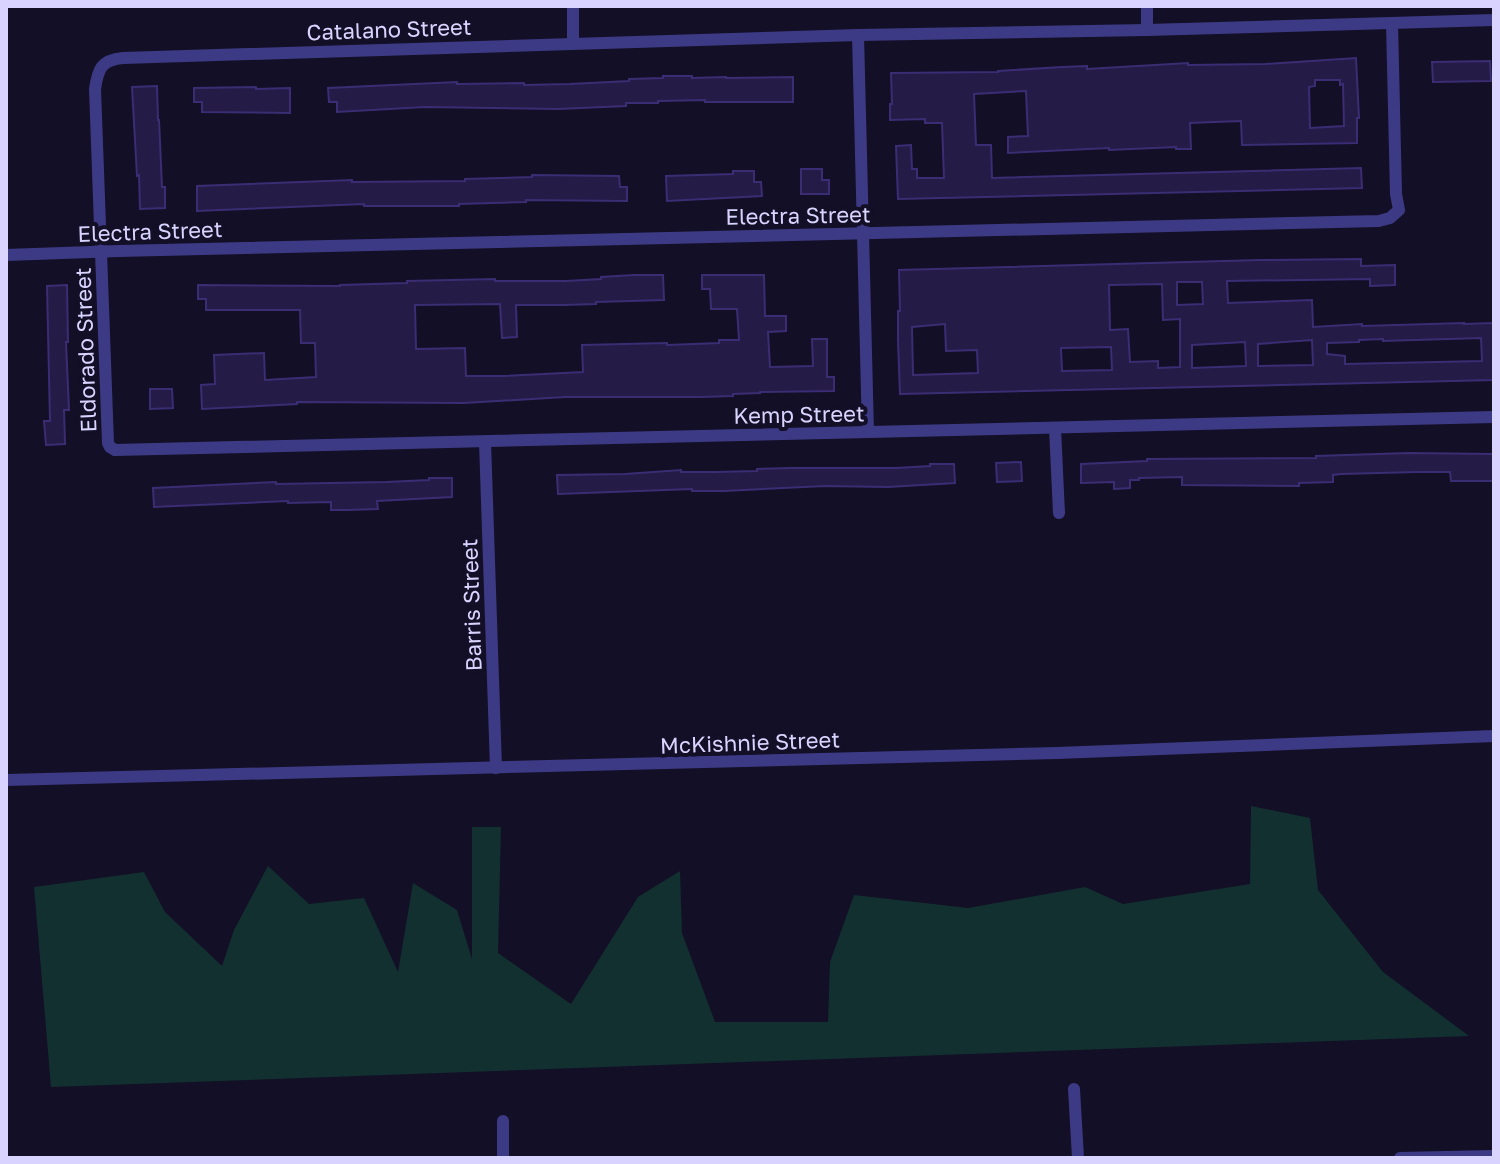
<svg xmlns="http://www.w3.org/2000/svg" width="1500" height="1164" font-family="'Golos Text',sans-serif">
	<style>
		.green { fill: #12302f }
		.building { fill: #241b47; stroke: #3b2d73; stroke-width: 2; fill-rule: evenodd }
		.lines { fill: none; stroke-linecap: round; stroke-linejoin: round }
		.minor { stroke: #3d3a85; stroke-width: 12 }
		.labels { text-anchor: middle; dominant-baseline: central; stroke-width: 8; stroke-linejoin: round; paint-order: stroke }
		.street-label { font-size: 22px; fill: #d9d4ff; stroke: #130f26 }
	</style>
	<rect width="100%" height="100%" fill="#130f26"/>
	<!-- green -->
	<polygon class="green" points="1251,806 1310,818 1318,890 1383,972 1469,1036 51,1087 34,887 144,872 165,912 222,966 234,930 268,866 309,904 364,898 398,972 413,883 457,910 472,959 472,827 501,827 498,953 571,1004 638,897 680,871 682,933 715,1022 828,1022 830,962 854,895 968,908 1085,887 1123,904 1250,884"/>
	<!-- building -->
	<g class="building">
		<path d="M1356,58l3,60h-2v25l-115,2 -1,-24 -51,2 1,26h-15v-2l-67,3v-2l-101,5v-16l20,-1 -2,-45 -52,3 2,51h15l1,33 369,-10 1,20 -464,11 -2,-53 15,-1 1,24h5v9h27l-2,-55h-17v-4l-35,1v-16h2l-1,-31 107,-1v-1l64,-4 25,-1v3l101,-6v2l77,-1zM1315,80h25v5l3,-1 1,42 -34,2 -1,-41 6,-1z"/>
		<polygon points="1490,61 1491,81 1433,82 1432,62"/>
		<polygon points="663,76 692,76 692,78 726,77 726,78 793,77 793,102 705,102 705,100 658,101 658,103 626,103 626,106 558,109 425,107 337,112 337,102 329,102 328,88 457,82 457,84 524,83 524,85 570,84 629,81 629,79 663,78"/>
		<polygon points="157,86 158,120 159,120 162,187 165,187 165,208 140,209 139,175 137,176 132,87"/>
		<polygon points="256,87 256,89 290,88 290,113 202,112 202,102 194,102 194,88"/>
		<polygon points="801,169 822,169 822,180 829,180 829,194 801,194"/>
		<polygon points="733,171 754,171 754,182 761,182 762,196 667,201 666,176 733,174"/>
		<polygon points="532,175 619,176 620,187 627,187 627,201 526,200 526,202 459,204 459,206 364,206 364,204 197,211 197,186 352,180 352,182 465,181 465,179 532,177"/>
		<path d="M1361,259v7l34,-1v20l-25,1v-7l-143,2 1,22 84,-3 1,27 49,-3v2l102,-3v1l30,-1v57l-594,14 -2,-53v-30h2l-1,-41 361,-10zM1177,282h25l1,22 -26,1zM1162,284l1,36 17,-1v48l-22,1v-7l-28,1 -2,-33 -18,1 -1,-45zM945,324l1,27 31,-1 1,23 -65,2 -1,-48zM1481,338l1,23 -137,3v-8l-18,-2v-11l32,-1v-2l24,-1v2zM1312,340l1,25 -55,1v-22zM1245,342l1,24 -54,2v-23zM1111,347l1,23 -50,1 -1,-23z"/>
		<polygon points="634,275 663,275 664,300 596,302 596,304 563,305 516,305 517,337 502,338 500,304 415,305 416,349 465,348 466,376 503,376 583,372 582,345 667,343 667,345 719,343 719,340 739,340 737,309 711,309 710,289 702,289 702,275 764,275 765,316 786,316 786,331 768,332 770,367 813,366 812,339 827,339 827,377 834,377 834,391 760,392 760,393 733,394 733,396 700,397 565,397 464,403 297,402 297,404 202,409 201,385 215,384 214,355 264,353 265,380 316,377 315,343 301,343 300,310 206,310 206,299 198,299 198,285 340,286 340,285 407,283 407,281 495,279 495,281 566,281 601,279 601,277"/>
		<polygon points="67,285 68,342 66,342 69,410 64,410 65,444 46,445 44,421 50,421 47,286"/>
		<polygon points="150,389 172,389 173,408 150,409"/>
		<polygon points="1408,453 1494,454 1494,481 1451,481 1450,472 1417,472 1341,474 1333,475 1333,482 1299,483 1299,486 1182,485 1182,477 1139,478 1139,480 1130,480 1130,488 1114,489 1114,482 1081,483 1081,464 1147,461 1147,459 1316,458 1316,456"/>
		<polygon points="1021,462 1022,481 997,482 996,463"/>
		<polygon points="930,464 954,464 955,483 888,487 825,486 724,491 692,491 692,489 558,494 557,475 625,474 681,470 681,472 716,472 757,471 757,469 792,468 896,468 930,466"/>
		<polygon points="429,478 452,478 452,497 377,501 378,509 347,510 331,510 331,502 288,503 288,501 154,507 153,488 276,482 276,484 386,482 429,480"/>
	</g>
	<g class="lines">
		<!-- minor -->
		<g class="minor">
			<polyline points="573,6 573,43"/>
			<polyline points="1147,6 1147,30"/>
			<path d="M1494,20l-347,10 -289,5 -735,23c-22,2 -25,11 -28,31l13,354 2,4 5,3 1379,-33"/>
			<polyline points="858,35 868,432"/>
			<polyline points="6,255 119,251 1379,221 1390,218 1399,210 1396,194 1392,23"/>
			<polyline points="1055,428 1059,513"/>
			<polyline points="485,442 496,768"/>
			<polyline points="6,780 1057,753 1494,736"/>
			<polyline points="1074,1089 1078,1158"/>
			<polyline points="503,1121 503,1158"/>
			<polyline points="1400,1158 1494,1156"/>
		</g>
	</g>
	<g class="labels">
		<!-- street labels -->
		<g class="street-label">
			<text transform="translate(389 29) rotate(-2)">Catalano Street</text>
			<text transform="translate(798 215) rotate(-1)">Electra Street</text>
			<text transform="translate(150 231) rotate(-2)">Electra Street</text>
			<text transform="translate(85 350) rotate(-92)">Eldorado Street</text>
			<text transform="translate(799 414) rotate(-1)">Kemp Street</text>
			<text transform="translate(471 605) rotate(-92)">Barris Street</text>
			<text transform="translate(750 742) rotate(-2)">McKishnie Street</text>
		</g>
	</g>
	<!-- border -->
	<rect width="1500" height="1164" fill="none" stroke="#d9d4ff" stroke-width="16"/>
</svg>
